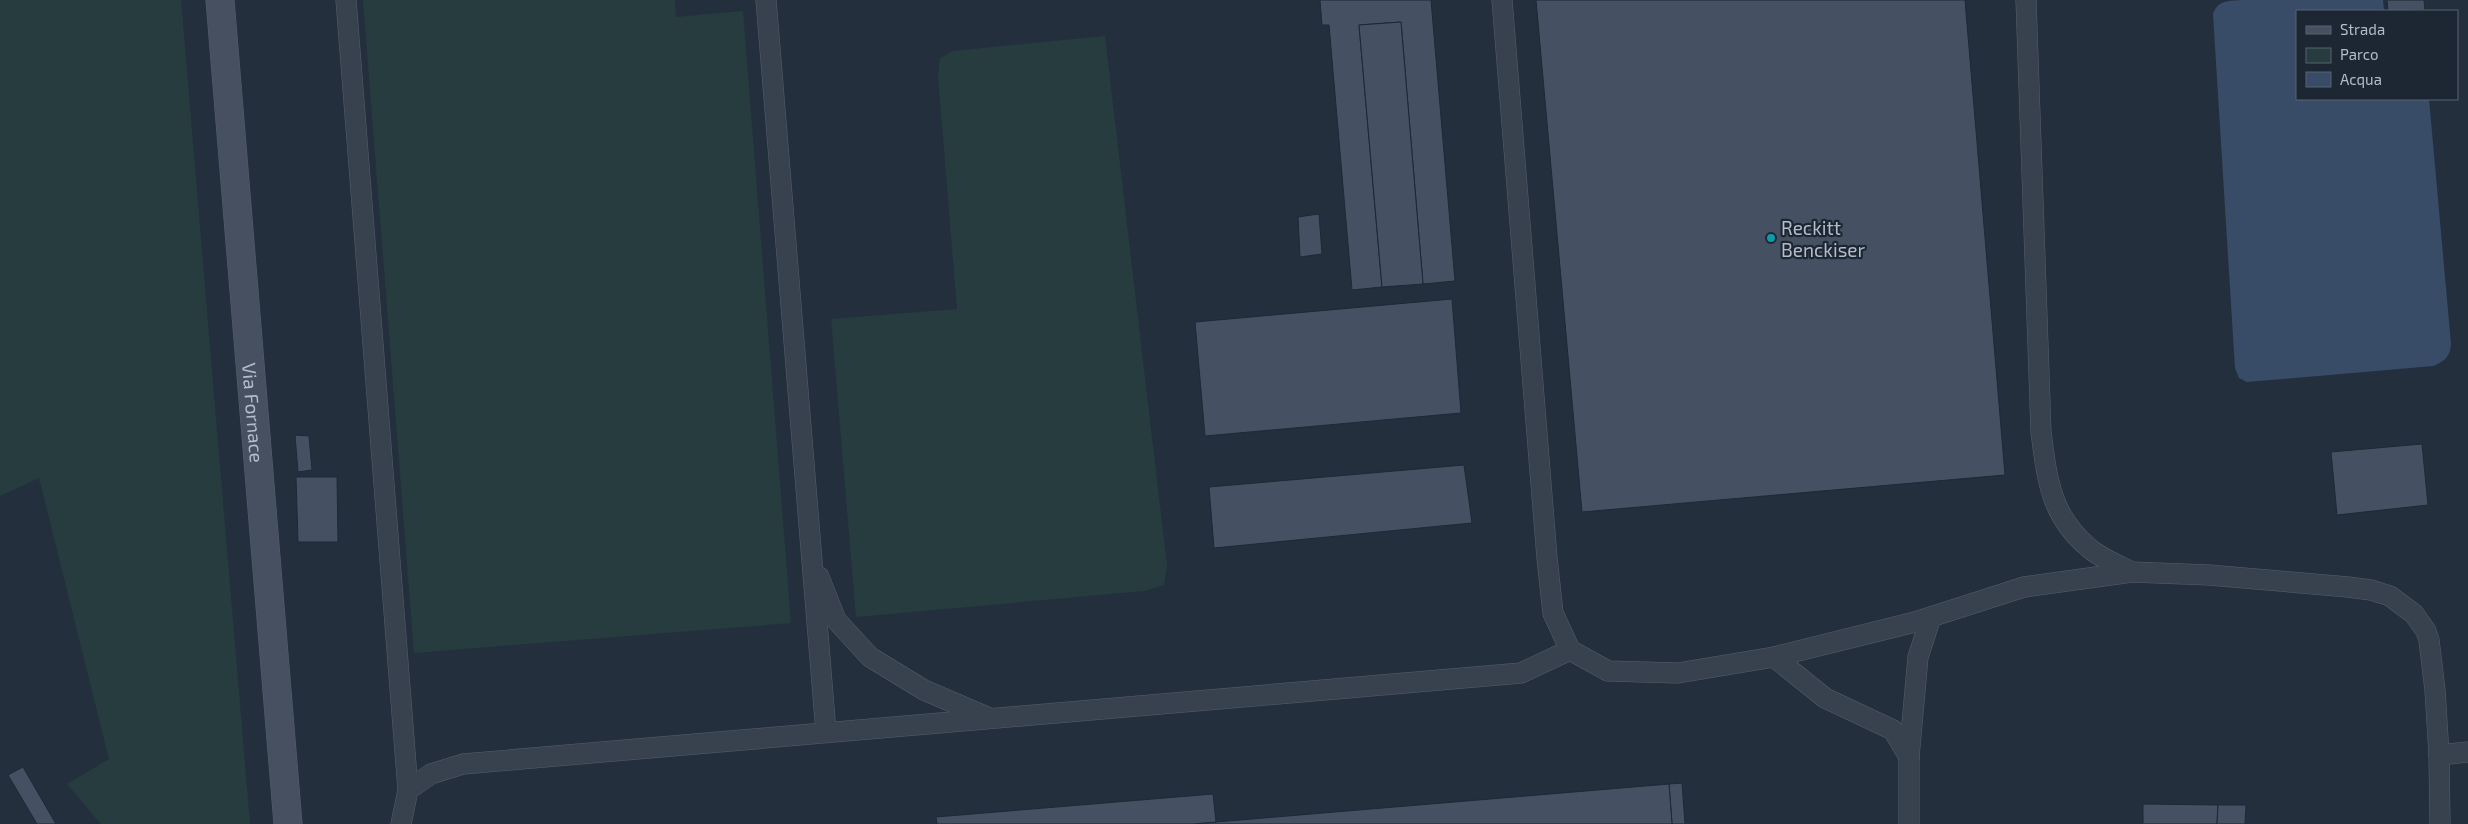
<svg xmlns="http://www.w3.org/2000/svg" width="2468" height="824" font-family="'Exo 2',sans-serif">
	<style>
		.green { fill: #263c3f }
		.water { fill: #394c67 }
		.building { fill: #455162; stroke: #1f2835 }
		.lines { fill: none; stroke-linecap: round; stroke-linejoin: round }
		.lane-casing { stroke: #565f6c; stroke-width: 21 }
		.secondary-casing { stroke: #565f6c; stroke-width: 29 }
		.lane { stroke: #38414e; stroke-width: 20 }
		.secondary { stroke: #465061; stroke-width: 28 }
		.culture-dot { fill: #0f9aa8; stroke: #1d2633; stroke-width: 2 }
		.labels { text-anchor: middle; dominant-baseline: central; stroke-width: 4.5; stroke-linejoin: round; paint-order: stroke }
		.poi-label { font-size: 19px; fill: #b4bcc9; stroke: #1d2633; text-anchor: start }
		.street-label { font-size: 19px; fill: #b4bcc9; stroke: #1d2633 }
	</style>
	<rect width="100%" height="100%" fill="#242f3e"/>
	<!-- green -->
	<g class="green">
		<polygon points="0,0 181,0 250,824 101,824 67,784 109,759 39,478 0,496"/>
		<polygon points="363,0 675,0 676,17 743,11 791,623 414,653"/>
		<polygon points="1105,36 1167,566 1164,585 1144,591 856,617 831,319 957,309 938,76 940,58 953,51"/>
	</g>
	<!-- water -->
	<path class="water" d="M2243,0h140l1,11h-87v88h132l22,245c-1,13 -6,17 -18,22l-186,16 -8,-4 -4,-10 -22,-354c5,-14 15,-13 30,-14z"/>
	<!-- building -->
	<g class="building">
		<polygon points="1320,0 1431,0 1455,281 1423,284 1401,22 1359,25 1382,287 1352,290 1329,25 1322,25"/>
		<polygon points="1536,0 1965,0 2005,475 1582,512"/>
		<polygon points="2387,0 2424,0 2425,10 2388,11"/>
		<polygon points="1401,22 1423,284 1382,287 1359,25"/>
		<polygon points="1319,214 1322,254 1300,257 1298,217"/>
		<polygon points="1452,299 1461,413 1205,436 1195,322"/>
		<polygon points="295,435 309,436 312,470 298,472"/>
		<polygon points="2422,444 2428,505 2337,515 2331,452"/>
		<polygon points="1464,465 1472,523 1214,548 1209,487"/>
		<polygon points="296,477 337,477 338,542 298,542"/>
		<polygon points="23,767 56,824 37,824 8,775"/>
		<polygon points="1682,783 1685,824 1672,824 1669,784"/>
		<polygon points="1669,784 1672,824 1193,824 1216,822"/>
		<polygon points="1213,794 1216,822 1193,824 937,824 936,817"/>
		<polygon points="2143,804 2218,805 2217,824 2143,824"/>
		<polygon points="2218,805 2246,805 2245,824 2217,824"/>
	</g>
	<g class="lines">
		<defs>
			<g id="lane">
				<polyline points="346,0 408,790"/>
				<polyline points="766,0 826,732"/>
				<polyline points="1502,0 1547,558 1553,613 1570,650 1608,671 1678,673 1774,657 1915,622 2024,587 2132,572 2209,575 2348,587 2371,590 2390,596 2414,614 2426,631 2429,640 2435,690 2439,755 2468,752"/>
				<path d="M2026,0l15,432c6,46 9,83 47,115 12,11 30,18 44,25"/>
				<polyline points="819,577 836,620 870,657 924,690 987,717"/>
				<polyline points="1774,657 1825,698 1893,730 1909,757"/>
				<polyline points="2439,755 2440,824"/>
				<polyline points="401,824 408,790 431,774 463,764 1521,673 1570,650"/>
				<polyline points="1909,824 1909,757 1918,657 1931,617"/>
			</g>
			<g id="secondary">
				<path id="s1" d="M220,0l68,824"/>
			</g>
		</defs>
		<!-- lane casing -->
		<use href="#lane" class="lane-casing"/>
		<!-- secondary casing -->
		<use href="#secondary" class="secondary-casing"/>
		<!-- lane -->
		<use href="#lane" class="lane"/>
		<!-- secondary -->
		<use href="#secondary" class="secondary"/>
	</g>
	<!-- markers -->
	<circle class="culture-dot" cx="1771" cy="238" r="5"/>
	<g class="labels">
		<!-- poi labels -->
		<g class="poi-label">
			<text x="1781" y="227">Reckitt<tspan x="1781" dy="22">Benckiser</tspan></text>
		</g>
		<!-- street labels -->
		<g class="street-label">
			<text stroke="none"><textPath href="#s1" startOffset="414">Via Fornace</textPath></text>
		</g>
	</g>
	<!-- legend -->
	<rect x="2296" y="10" width="162" height="90" fill="#1d2633" stroke="#59626f"/>
	<rect x="2306" y="26" width="25" height="8" fill="#465061" stroke="#59626f"/>
	<text x="2340" y="35" font-size="15" fill="#b4bcc9">Strada</text>
	<rect x="2306" y="48" width="25" height="15" fill="#263c3f" stroke="#59626f"/>
	<text x="2340" y="60" font-size="15" fill="#b4bcc9">Parco</text>
	<rect x="2306" y="72" width="25" height="15" fill="#394c67" stroke="#59626f"/>
	<text x="2340" y="85" font-size="15" fill="#b4bcc9">Acqua</text>
</svg>
